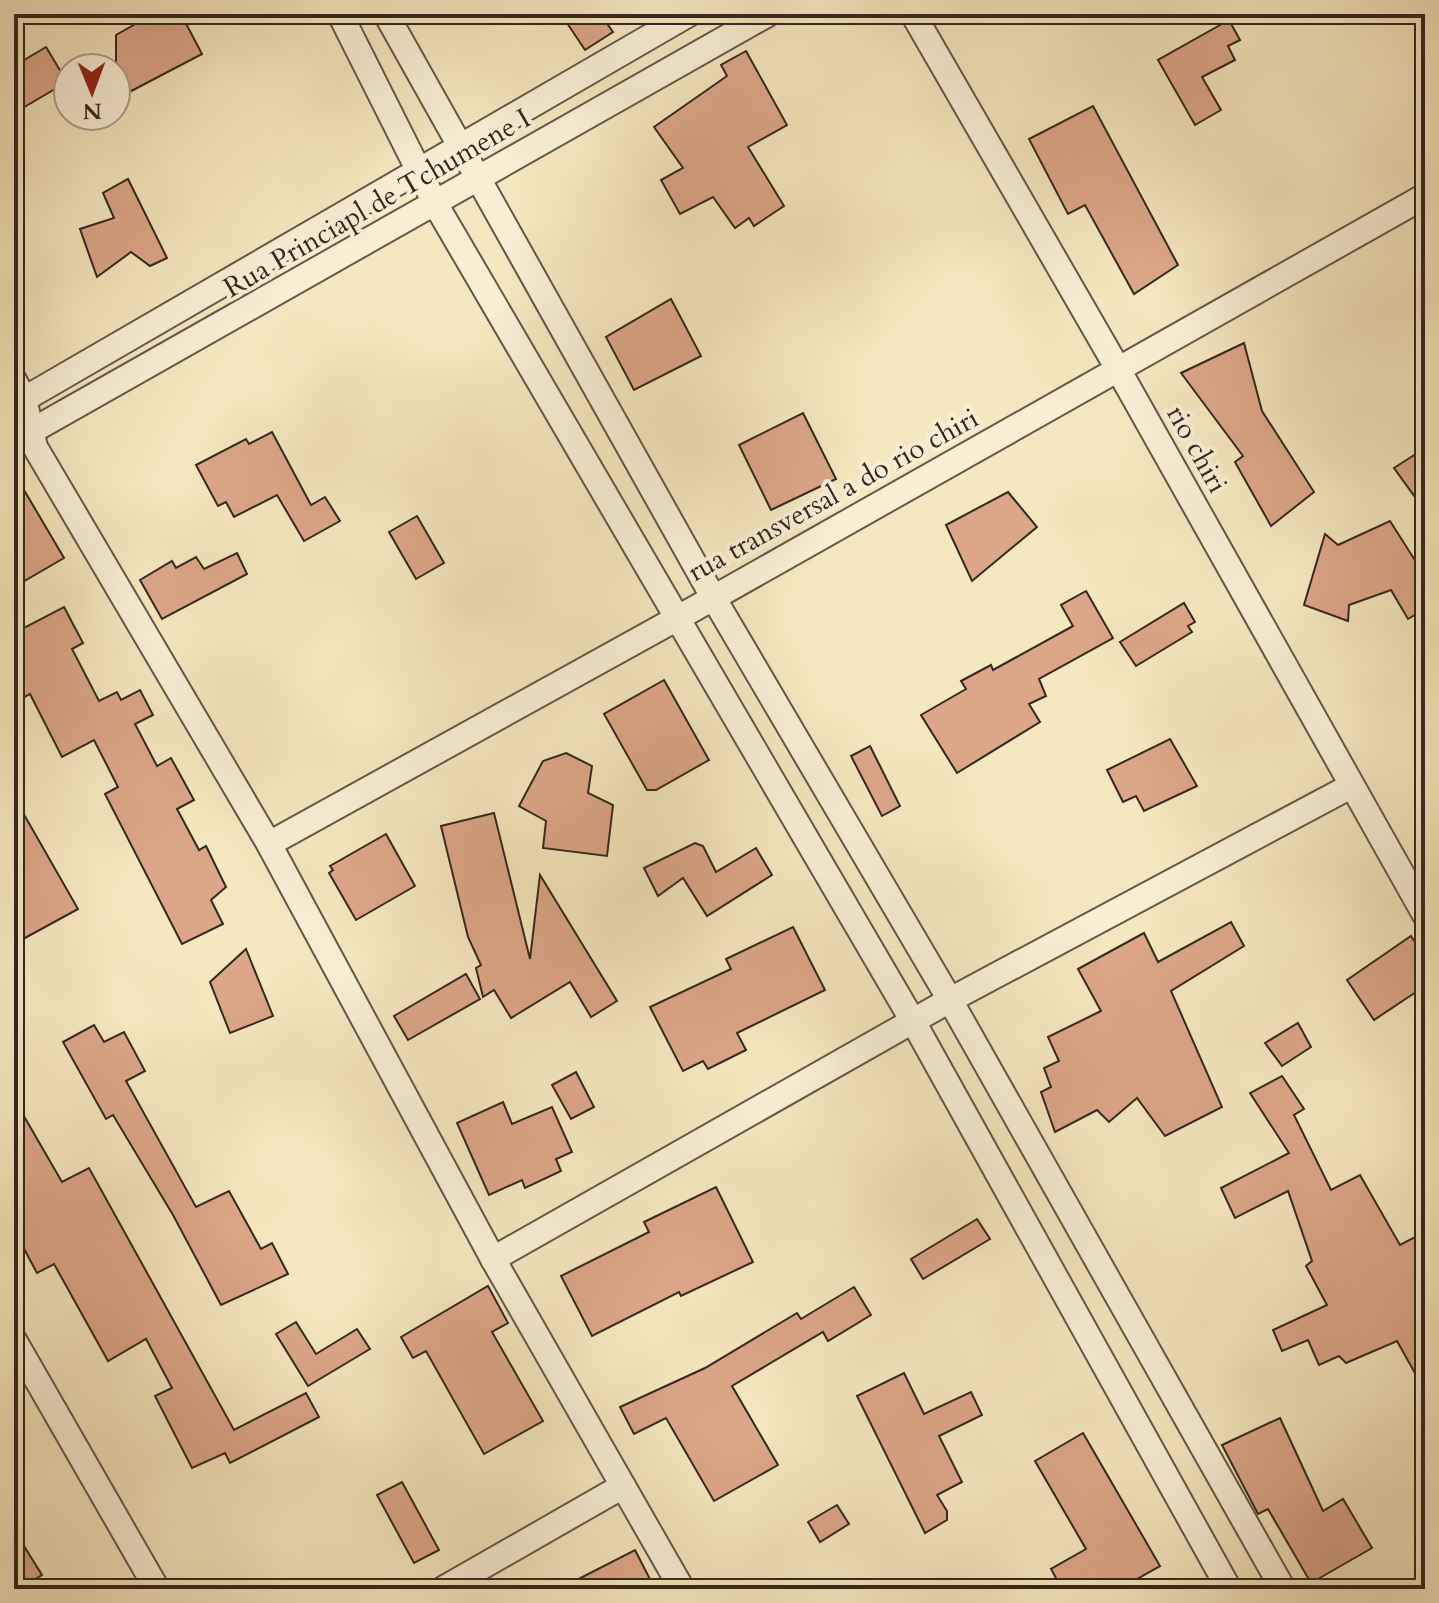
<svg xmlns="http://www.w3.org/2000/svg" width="1439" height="1603" font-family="Cardo,serif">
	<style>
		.building { fill: #dca688; stroke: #33271f; stroke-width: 2 }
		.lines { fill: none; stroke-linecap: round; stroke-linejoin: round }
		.street-casing { stroke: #645747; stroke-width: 28 }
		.street { stroke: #f8efd5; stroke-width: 24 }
		.labels { text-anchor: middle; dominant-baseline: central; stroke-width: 8; stroke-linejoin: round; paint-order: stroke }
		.street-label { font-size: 28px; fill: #33271f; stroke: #f8efd5 }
	</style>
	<rect width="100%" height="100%" fill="#f5e7bf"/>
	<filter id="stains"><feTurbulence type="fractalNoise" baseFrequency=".0025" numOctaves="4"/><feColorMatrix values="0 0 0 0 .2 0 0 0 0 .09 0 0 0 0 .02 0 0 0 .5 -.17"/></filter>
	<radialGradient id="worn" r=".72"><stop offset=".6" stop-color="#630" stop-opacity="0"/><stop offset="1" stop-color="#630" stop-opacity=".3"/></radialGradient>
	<!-- building -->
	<g class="building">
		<polygon points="153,14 181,14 202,54 116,99 116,35"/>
		<polygon points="561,14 600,14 613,32 585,50"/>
		<polygon points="1229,20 1240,40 1228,46 1235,60 1202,77 1221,110 1195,125 1158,60"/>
		<polygon points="46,47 67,82 14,113 14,66"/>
		<polygon points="746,51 787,125 748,147 784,206 754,226 749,218 735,228 713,197 680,214 661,180 683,168 654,127 727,76 721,65"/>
		<polygon points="1093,106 1178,265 1134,294 1085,205 1068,214 1029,139"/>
		<polygon points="128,179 167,258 150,266 131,252 97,277 80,229 114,218 103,193"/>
		<polygon points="671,299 701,356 634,390 606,337"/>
		<polygon points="1244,343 1262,411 1314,492 1271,526 1235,462 1243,456 1181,373"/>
		<polygon points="803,413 836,479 771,510 739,445"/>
		<polygon points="272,432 311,505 325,497 340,521 304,541 277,495 234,517 226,502 218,506 196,465 246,439 249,444"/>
		<polygon points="1425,448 1425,511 1394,468"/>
		<polygon points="14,473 64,558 14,587"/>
		<polygon points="1008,492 1037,527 972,581 946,525"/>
		<polygon points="417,516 444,563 416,579 389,532"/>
		<polygon points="1390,521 1425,576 1425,609 1408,619 1391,590 1349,605 1348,621 1304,605 1325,534 1338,545"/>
		<polygon points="237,553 247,574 162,619 140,580 172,561 176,568 196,557 204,569"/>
		<polygon points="1086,591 1113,638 1039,679 1046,696 1029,704 1040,722 957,773 921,715 966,689 961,681 991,665 993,670 1073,626 1061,605"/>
		<polygon points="1184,603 1195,622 1188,626 1192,632 1136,666 1120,642"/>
		<polygon points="64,607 83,643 72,649 99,701 117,692 121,700 140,690 153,715 135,724 157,766 171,758 194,800 177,809 199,850 206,846 226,887 211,900 223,924 182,944 105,794 118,787 94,740 62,757 30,694 14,703 14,633"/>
		<polygon points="664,680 709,760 656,790 647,790 604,714"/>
		<polygon points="1170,739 1197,786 1144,811 1136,796 1123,802 1107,770"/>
		<polygon points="870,746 900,806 882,816 851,756"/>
		<polygon points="566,753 592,766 588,793 613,805 607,856 543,848 546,821 519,806 543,761"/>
		<polygon points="14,797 78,909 14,944"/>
		<polygon points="494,813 530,959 540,875 617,1001 591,1017 570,982 511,1018 494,990 483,997 476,968 481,965 468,937 441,826"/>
		<polygon points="386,834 415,886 356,920 329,873 333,870 330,866"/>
		<polygon points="695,843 703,846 716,872 756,848 772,875 707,916 683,878 658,896 644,868"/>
		<polygon points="1231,922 1244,946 1171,991 1222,1107 1165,1136 1137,1098 1109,1122 1097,1110 1055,1132 1041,1092 1051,1087 1044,1068 1059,1061 1048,1037 1101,1011 1078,969 1144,933 1158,962"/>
		<polygon points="793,927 825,990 737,1033 746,1050 708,1069 703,1061 683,1071 650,1007 731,969 726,959"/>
		<polygon points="1411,936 1425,958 1425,986 1374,1020 1347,980"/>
		<polygon points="246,949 273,1016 230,1033 210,982"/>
		<polygon points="466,974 480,999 408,1040 394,1016"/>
		<polygon points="1298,1023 1311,1047 1282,1066 1265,1043"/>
		<polygon points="94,1025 104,1042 124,1032 145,1071 126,1081 196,1207 229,1191 261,1249 272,1243 288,1274 221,1305 173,1215 113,1115 106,1119 63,1042"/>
		<polygon points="576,1072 594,1107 571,1119 552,1085"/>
		<polygon points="1282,1076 1304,1109 1294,1115 1331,1190 1360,1175 1400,1245 1425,1232 1425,1391 1397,1341 1346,1363 1339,1356 1319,1365 1308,1340 1282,1351 1273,1330 1327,1305 1306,1266 1312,1261 1288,1191 1235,1218 1221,1188 1289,1153 1250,1093"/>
		<polygon points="14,1099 62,1182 89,1168 234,1430 306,1393 319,1417 230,1463 225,1453 192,1468 155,1396 172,1388 146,1339 108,1361 54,1264 37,1273 14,1230"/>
		<polygon points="503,1102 512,1124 552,1107 572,1152 556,1159 561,1171 525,1188 522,1180 489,1195 457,1123"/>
		<polygon points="716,1187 753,1262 681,1296 679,1292 592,1336 561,1276 649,1232 644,1222"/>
		<polygon points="977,1219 990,1239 923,1279 911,1259"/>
		<polygon points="488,1286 508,1323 492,1332 543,1421 484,1454 426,1351 413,1358 401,1337"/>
		<polygon points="854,1287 871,1315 828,1341 823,1332 732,1386 778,1465 714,1501 666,1418 634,1434 620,1407 705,1368 797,1313 801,1319"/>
		<polygon points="296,1322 316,1354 357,1329 370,1349 308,1386 276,1334"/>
		<polygon points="904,1373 924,1414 971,1392 982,1415 939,1436 962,1482 937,1495 947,1511 947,1520 925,1533 857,1396"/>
		<polygon points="1280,1418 1323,1511 1343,1499 1372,1548 1311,1583 1268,1509 1258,1514 1222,1445"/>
		<polygon points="1083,1433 1160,1566 1119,1589 1062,1589 1051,1569 1086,1549 1035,1461"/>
		<polygon points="402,1482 439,1550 414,1563 377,1495"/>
		<polygon points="837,1505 849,1524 820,1542 808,1522"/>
		<polygon points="14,1530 42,1575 19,1589 14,1589"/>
		<polygon points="635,1550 655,1589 559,1589"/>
	</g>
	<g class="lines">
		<defs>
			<g id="street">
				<polyline points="340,14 436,205 914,1023 1229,1589"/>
				<polyline points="386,14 713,597 950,1000 1283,1589"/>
				<polyline points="913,14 1118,369 1425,915"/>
				<polyline points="14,380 24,399 35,447 269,844 493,1259 682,1589"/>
				<polyline points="14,405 689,14"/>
				<polyline points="14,441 768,14"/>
				<polyline points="269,844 676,619 1425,196"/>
				<polyline points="493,1259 950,1000 1351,786"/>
				<polyline points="14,1340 157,1589"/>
				<polyline points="443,1589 623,1486"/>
			</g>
		</defs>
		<!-- street casing -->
		<use href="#street" class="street-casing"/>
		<!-- street -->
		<use href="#street" class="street"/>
	</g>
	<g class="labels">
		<!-- street labels -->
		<g class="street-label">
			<text transform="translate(377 203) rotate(-30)">Rua Princiapl de Tchumene I</text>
			<text transform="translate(1197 449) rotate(61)">rio chiri</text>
			<text transform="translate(833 495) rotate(-29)">rua transversal a do rio chiri</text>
		</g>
	</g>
	<!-- margin -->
	<rect width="1439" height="1603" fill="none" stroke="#f5e7bf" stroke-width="48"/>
	<rect x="16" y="16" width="1407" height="1571" fill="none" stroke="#33271f" stroke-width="4"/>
	<rect x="24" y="24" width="1391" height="1555" fill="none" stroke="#33271f" stroke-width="2"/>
	<!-- north arrow -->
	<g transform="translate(92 92) rotate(179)"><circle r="38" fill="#f8efd5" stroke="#a99f8c" stroke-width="2"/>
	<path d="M0-6L14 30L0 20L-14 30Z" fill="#8f2418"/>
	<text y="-12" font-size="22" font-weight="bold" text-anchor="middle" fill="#33271f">N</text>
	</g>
	<rect width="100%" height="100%" filter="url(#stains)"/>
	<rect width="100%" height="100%" fill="url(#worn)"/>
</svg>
